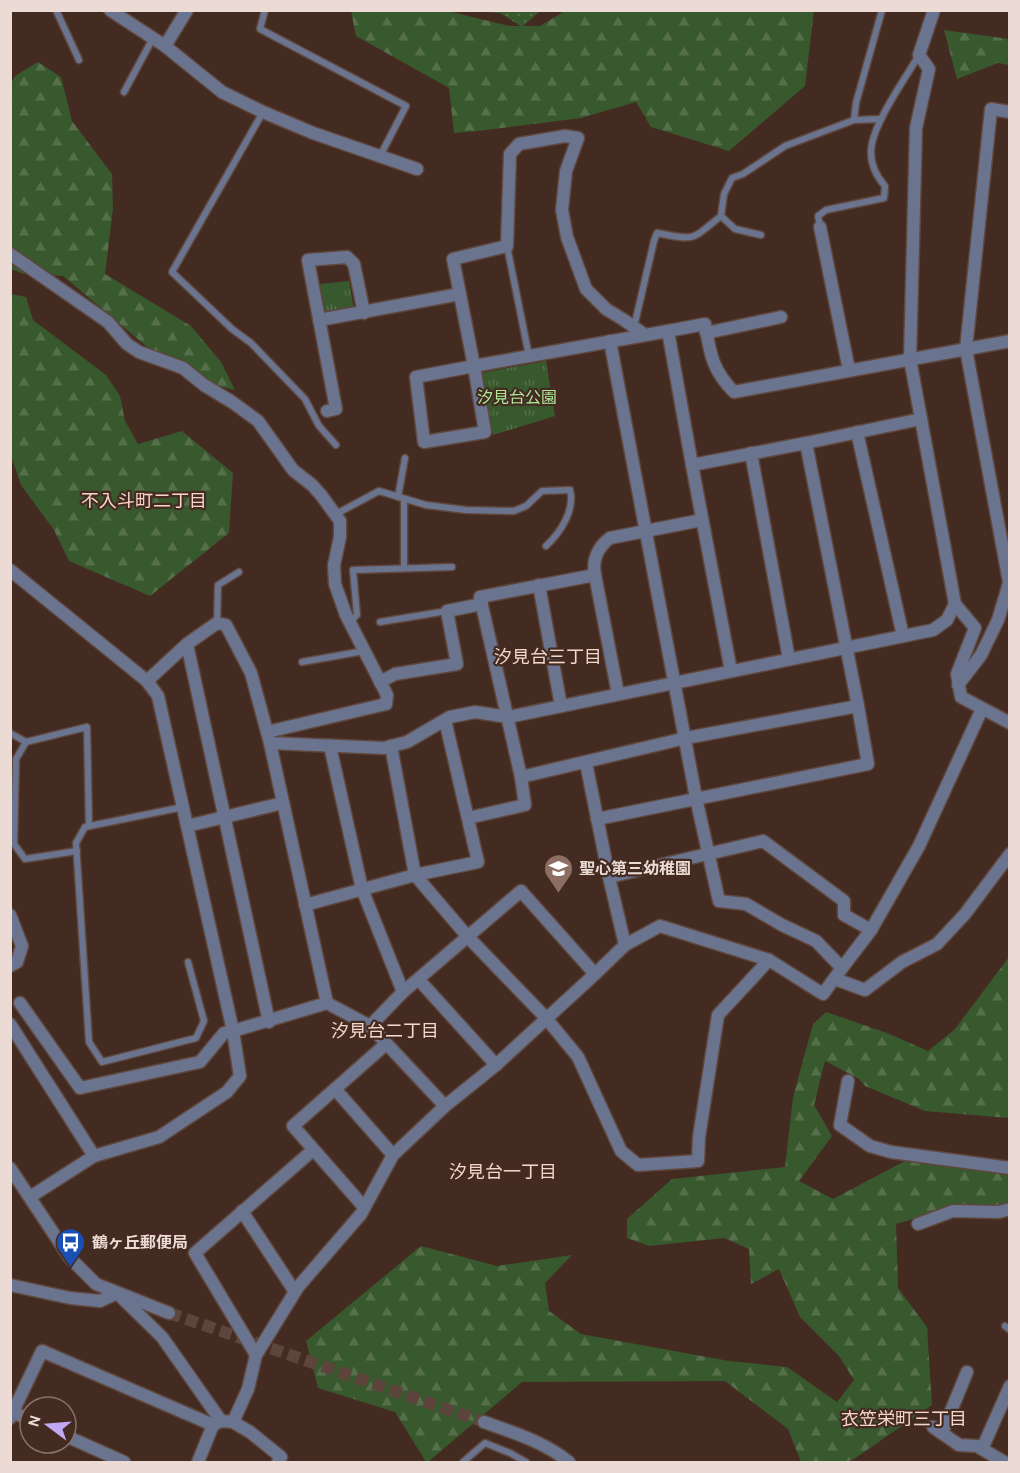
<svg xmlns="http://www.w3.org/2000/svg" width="1020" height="1473" font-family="Karla,'Noto Sans JP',sans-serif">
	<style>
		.grass { fill: url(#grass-dots) }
		.forest { fill: url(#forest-firs) }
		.park { fill: url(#park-tufts) }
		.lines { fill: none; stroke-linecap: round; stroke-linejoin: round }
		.tertiary-tunnel { stroke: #5d453d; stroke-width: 12; stroke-dasharray: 12 6; stroke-linecap: butt }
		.service-casing { stroke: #5f473e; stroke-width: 9 }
		.minor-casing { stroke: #5f473e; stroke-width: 15 }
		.tertiary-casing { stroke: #5f473e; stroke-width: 15 }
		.service { stroke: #6a748e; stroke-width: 6 }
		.minor { stroke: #6a748e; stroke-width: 12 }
		.tertiary { stroke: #6a748e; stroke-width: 12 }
		.labels { text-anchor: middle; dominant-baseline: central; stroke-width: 4.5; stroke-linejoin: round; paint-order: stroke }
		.park-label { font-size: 16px; fill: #abe797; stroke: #442b22 }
		.poi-label { font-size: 16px; font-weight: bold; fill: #ebdbd4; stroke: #442b22; text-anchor: start }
		.neighbourhood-label { font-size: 18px; fill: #f6d6c9; stroke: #442b22 }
	</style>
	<defs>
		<pattern id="grass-dots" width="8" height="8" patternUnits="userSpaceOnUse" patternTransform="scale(1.5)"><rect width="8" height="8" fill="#38582d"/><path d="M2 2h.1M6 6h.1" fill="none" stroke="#556f4b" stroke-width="1.8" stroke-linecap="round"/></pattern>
		<pattern id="forest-firs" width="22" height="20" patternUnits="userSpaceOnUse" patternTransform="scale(1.5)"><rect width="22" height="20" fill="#38582d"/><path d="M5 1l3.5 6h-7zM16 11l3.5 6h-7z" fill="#556f4b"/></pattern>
		<pattern id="park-tufts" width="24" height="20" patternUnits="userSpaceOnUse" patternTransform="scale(1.5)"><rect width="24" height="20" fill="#38582d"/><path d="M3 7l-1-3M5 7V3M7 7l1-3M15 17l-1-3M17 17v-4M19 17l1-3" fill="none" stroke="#556f4b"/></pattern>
	</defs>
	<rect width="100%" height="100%" fill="#442b22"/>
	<!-- grass -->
	<polygon class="grass" points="474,11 540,11 522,27 500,13"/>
	<!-- forest -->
	<g class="forest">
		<polygon points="351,11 448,11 509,26 540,26 565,11 814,11 805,86 729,151 651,127 636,102 581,118 477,131 454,133 449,88 356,36"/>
		<polygon points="944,30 1009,39 1009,65 998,63 957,79"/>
		<polygon points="38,62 61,77 72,121 112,174 113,209 105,274 191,326 221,362 235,390 184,378 63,276 24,274 11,269 10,85 15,76"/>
		<polygon points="11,294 26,297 33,320 106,375 120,396 125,421 138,444 182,431 233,473 229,533 150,596 69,561 54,530 21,485 11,456"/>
		<polygon points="1009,957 1009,1118 925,1111 865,1086 859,1079 825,1061 814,1105 832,1136 799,1181 833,1199 905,1161 1009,1173 1009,1205 959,1206 896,1224 898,1288 927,1327 932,1405 854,1459 847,1462 801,1462 788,1429 725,1381 522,1382 428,1462 426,1462 395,1412 318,1388 306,1341 421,1246 497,1266 572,1255 545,1283 549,1311 581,1334 729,1361 787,1367 837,1402 854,1380 839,1356 800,1317 779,1269 751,1284 749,1249 724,1238 649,1246 627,1238 627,1219 672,1179 785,1167 793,1097 813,1024 826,1012 887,1033 928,1051 955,1029"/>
	</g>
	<!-- park -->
	<g class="park">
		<polygon points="349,281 354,310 325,315 320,284"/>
		<polygon points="546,361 555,416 493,435 481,373"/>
	</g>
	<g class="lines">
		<!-- tertiary-tunnel -->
		<polyline class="tertiary-tunnel" points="169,1313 484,1422"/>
		<defs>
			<g id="service">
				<polyline points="56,10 79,60"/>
				<polyline points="265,10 260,29 406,106 380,156"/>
				<polyline points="124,92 153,38"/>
				<polyline points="263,112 172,272 232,329 251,343 305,399 319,426 336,445"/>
				<polyline points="854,120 856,103 882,10"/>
				<polyline points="721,216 735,229 761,235"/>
				<path d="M820,226l-2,-10 8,-6 58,-12 1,-12c-8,-9 -14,-21 -14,-34 0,-26 34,-73 48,-97"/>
				<polyline points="507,246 529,356"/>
				<path d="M634,327l20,-86 3,-8c39,8 34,7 64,-17l3,-22 8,-16 11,-4 42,-28 69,-26 27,-1"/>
				<polyline points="398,497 405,458"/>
				<polyline points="404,499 404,568"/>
				<path d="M336,514l43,-23 47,14 40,5 48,1 12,-5 16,-15 28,-1c5,20 -9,42 -24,56"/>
				<polyline points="350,622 357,615 353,570 452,567"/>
				<polyline points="380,622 447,611"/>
				<polyline points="217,623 218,585 239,572"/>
				<polyline points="302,662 364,651"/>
				<polyline points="10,733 26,742"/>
				<polyline points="183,807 85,827 76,843 89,1042 102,1062 196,1038 204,1021 188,962"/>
				<polyline points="77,851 25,859 14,844 16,759 26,742 87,727 89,826"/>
				<polyline points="1005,1326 1010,1330"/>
				<polyline points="463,1462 485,1443 510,1453 526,1462"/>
			</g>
			<g id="minor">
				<polyline points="110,10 165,46 222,92 263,112 313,133 417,169"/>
				<polyline points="165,46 187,10"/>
				<polyline points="820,227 849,370"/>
				<polyline points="10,254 108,322 127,344 139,352 183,368 204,385 232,402 258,421 293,470 312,485 321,495 340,521 340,537 334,565 335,584 346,615 387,695 386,704 267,732"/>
				<polyline points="319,320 460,294"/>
				<path d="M668,331l37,-7c5,29 7,46 29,68l276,-51"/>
				<polyline points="706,333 781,317"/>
				<polyline points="645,335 624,320 606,309 586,289 567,237 562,210 566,171 578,138 565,136 519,144 510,154 507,246 453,259 474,366 668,331 692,465"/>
				<polygon points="474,366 485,432 424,442 416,377"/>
				<polyline points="327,411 336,409 308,260 347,257 354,264 364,313"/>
				<polyline points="857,432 903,636"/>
				<polyline points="806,443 921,419"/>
				<polyline points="751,453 789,659"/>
				<polyline points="10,570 147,681"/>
				<path d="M595,575c-3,-15 3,-28 15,-37l92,-18"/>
				<polyline points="1009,582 966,349 991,109 1010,112"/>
				<polyline points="539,585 561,706"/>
				<polyline points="955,604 975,628 957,674 961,697 1010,723"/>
				<polyline points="187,644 269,1022"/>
				<polyline points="380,682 395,674 457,664 447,611 482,604"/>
				<polyline points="958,685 981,655 998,620 1010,580"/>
				<polyline points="618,694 595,575 480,597 521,777 686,738 858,706 806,443 692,465 731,671"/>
				<polyline points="445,720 478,862 415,875 468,937 546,1018 578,1057 621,1151 638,1165 698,1161 699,1137 718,1015 769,960"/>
				<polyline points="270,743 384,748 407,742 450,717 475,712 508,717 933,630 947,620 955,604 910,359 916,128 929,69 919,55 934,10"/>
				<polyline points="586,763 609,877 625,945"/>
				<polyline points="468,818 525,805 521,777"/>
				<polyline points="597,819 868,764 858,706"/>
				<polyline points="187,826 283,803"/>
				<polyline points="609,877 763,841 844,901 844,915 871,930"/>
				<polyline points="305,905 415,875 391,746"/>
				<polyline points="10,915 22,946 17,962 10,966"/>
				<polyline points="842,968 871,930 919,846 982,709"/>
				<polyline points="595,974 625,945 660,926 769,960 823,994 842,968 816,941 782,925 746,904 719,901 696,798 610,341"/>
				<polyline points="835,979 865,990 902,962 937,944 965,914 1010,854"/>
				<polyline points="419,980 496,1065"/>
				<polyline points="20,1003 80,1088 200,1062 224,1033 233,1031 158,696 147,681 187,644 217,623 226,625 251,673 270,743 327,1003 233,1031 240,1076 227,1092 159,1137 94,1156 30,1197"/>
				<polyline points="327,1003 370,1026 445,1106 496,1065 595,974 521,891 403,992 362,889 330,746"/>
				<polyline points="10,1024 94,1156"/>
				<polyline points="370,1026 403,992"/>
				<polyline points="848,1081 840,1125 870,1146 891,1152 1010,1168"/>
				<polyline points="335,1089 393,1155"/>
				<polyline points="364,1207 293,1126 386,1044"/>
				<polyline points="242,1211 295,1292"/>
				<polyline points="918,1224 953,1211 999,1212 1010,1209"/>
				<polyline points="10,1285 70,1298 100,1301 117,1293 162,1337 221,1421"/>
				<polyline points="256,1355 195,1253 313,1150"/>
				<polyline points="13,1412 30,1420"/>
				<polyline points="10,1418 42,1351 213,1425 221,1421 233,1422 248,1389 256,1355 298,1287 361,1214 393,1155 445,1106"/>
				<polyline points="233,1422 250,1432 281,1457 278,1462"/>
				<polyline points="933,1427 959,1445 977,1446 1004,1462"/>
				<polyline points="942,1433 967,1372"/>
				<polyline points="66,1436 124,1462"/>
				<polyline points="982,1449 1010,1386"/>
				<polyline points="198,1462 213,1425"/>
			</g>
			<g id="tertiary">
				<polyline points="10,1168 70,1258 96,1284 169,1313"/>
				<path d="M484,1422c31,11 60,20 85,40"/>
			</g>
		</defs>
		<!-- service casing -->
		<use href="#service" class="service-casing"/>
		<!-- minor casing -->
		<use href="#minor" class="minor-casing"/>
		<!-- tertiary casing -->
		<use href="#tertiary" class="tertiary-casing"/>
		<!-- service -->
		<use href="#service" class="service"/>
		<!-- minor -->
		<use href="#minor" class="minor"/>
		<!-- tertiary -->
		<use href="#tertiary" class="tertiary"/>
	</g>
	<!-- icons -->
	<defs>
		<symbol id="school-pin" viewBox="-11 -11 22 30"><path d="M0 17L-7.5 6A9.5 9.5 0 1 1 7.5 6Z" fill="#8d6e63" stroke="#442b22"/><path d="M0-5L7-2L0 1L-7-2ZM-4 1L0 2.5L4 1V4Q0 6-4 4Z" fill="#fff"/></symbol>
		<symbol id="bus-pin" viewBox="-11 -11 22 30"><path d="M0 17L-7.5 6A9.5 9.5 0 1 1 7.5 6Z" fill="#1a4fb4" stroke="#442b22"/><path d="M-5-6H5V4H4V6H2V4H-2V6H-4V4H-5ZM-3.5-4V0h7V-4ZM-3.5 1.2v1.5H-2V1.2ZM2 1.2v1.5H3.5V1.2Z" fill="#fff"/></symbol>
	</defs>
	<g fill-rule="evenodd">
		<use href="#school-pin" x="542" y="852" width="33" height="45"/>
		<use href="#bus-pin" x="54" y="1226" width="33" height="45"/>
	</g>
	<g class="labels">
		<!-- park labels -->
		<g class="park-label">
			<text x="517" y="397">汐見台公園</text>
		</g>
		<!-- poi labels -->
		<g class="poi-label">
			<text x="579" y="868">聖心第三幼稚園</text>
			<text x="92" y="1242">鶴ヶ丘郵便局</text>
		</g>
		<!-- neighbourhood labels -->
		<g class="neighbourhood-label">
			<text x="144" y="501">不入斗町二丁目</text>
			<text x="548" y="657">汐見台三丁目</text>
			<text x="385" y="1031">汐見台二丁目</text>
			<text x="503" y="1172">汐見台一丁目</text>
			<text x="904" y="1419">衣笠栄町三丁目</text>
		</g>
	</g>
	<!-- border -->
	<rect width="1020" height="1473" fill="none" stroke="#ebdbd4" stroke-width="24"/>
	<!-- north arrow -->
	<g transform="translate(48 1425) rotate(286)"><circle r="28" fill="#442b22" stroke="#877169" stroke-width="1.5"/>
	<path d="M0-4.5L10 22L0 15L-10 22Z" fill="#c1a8f3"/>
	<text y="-9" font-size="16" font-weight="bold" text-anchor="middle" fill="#ebdbd4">N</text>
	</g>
</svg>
